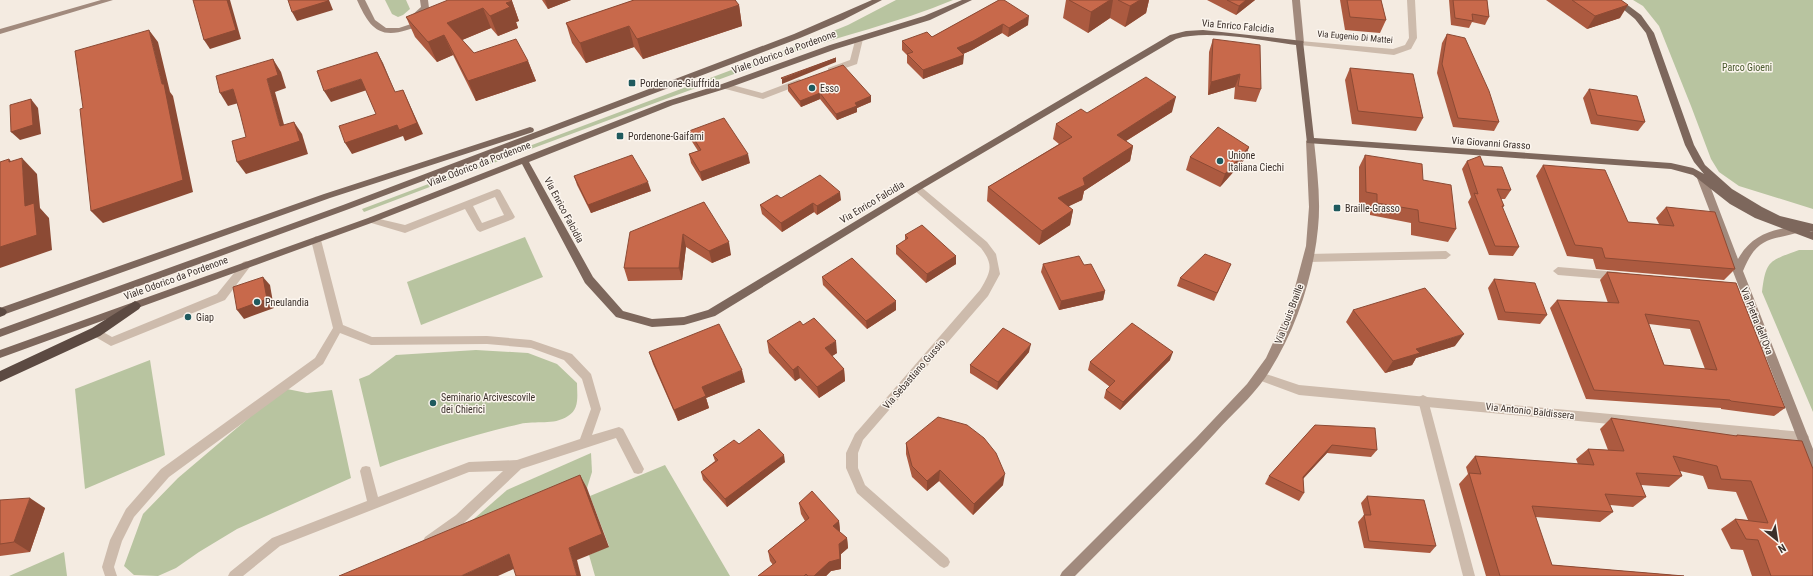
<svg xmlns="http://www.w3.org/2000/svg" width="1813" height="576" font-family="'Roboto Condensed',sans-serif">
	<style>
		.green { fill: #b8c4a0 }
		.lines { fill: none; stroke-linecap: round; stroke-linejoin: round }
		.service { fill: #cdbbac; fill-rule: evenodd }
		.minor { fill: #cdbbac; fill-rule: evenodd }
		.secondary { fill: #a18a7d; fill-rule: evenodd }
		.primary { fill: #7d675c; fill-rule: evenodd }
		.motorway { fill: #5c4a42; fill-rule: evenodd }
		.wall { fill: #ac5a40; fill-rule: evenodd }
		.shaded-wall { fill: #8c4a34 }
		.building { fill: #c8694b; stroke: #8c4a34; fill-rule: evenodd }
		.poi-dot { fill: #1f5a5e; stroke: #fbf5ee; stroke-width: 1.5 }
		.labels { text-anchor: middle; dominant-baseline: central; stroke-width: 3; stroke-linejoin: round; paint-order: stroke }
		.far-street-label { font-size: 9px; fill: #3b302b; stroke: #fbf5ee }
		.street-label { font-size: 10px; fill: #3b302b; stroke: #fbf5ee }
		.park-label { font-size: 10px; fill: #4a5a2e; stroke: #fbf5ee }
		.poi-label { font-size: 10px; fill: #3b302b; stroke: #fbf5ee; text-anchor: start }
	</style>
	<rect width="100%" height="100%" fill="#f4ebe1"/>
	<!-- green -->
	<g class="green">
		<polygon points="385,0 406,0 410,9 403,15 398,17 392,14"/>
		<path d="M896,0h57c-55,23 -114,36 -170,56 -140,51 -280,103 -419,156l-2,-3 444,-167 42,-17z"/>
		<polygon points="1633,0 1813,0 1813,209 1739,186 1719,172 1711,159 1691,106 1659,26 1643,6"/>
		<polygon points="525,237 543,277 421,325 407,282"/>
		<path d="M1799,250h14v162l-51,-120c4,-33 8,-31 37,-42z"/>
		<path d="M476,350l52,3 29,11 20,19c0,12 3,26 -9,33 -15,10 -32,4 -48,8 -48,11 -94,26 -140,43l-21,-88 10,-4 27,-20z"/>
		<polygon points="150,360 165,455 85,489 75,389"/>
		<polygon points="287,389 307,393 332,390 351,478 237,529 199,552 176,568 158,576 134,575 124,566 143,514 178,478 264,405"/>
		<polygon points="591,453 592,472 587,488 436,552 507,490"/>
		<polygon points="665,465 730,576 595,576 589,555 609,546 590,496"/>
		<polygon points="64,552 67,576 9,576"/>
	</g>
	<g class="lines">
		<!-- service -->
		<g class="service">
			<polygon points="856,37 862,37 863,39 857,64 834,72 828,72 828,68 850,60"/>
			<polygon points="799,79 802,80 802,84 763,99 722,88 721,86 725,83 762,93"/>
			<path d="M497,189l3,1 15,27 -2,2 -33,13 -3,-2 -12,-21 -60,24 -37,-11 -2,-2 5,-3 34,8zM495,197l9,18 -22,8 -9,-17z"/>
			<polygon points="316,236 321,240 343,325 372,337 487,336 531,340 572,354 591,374 601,409 592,435 619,427 623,429 644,469 642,473 638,474 634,473 616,438 521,469 464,523 433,545 429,547 425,545 423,541 425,537 456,515 503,471 469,472 280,546 243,576 228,576 230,572 272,538 367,501 360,471 362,467 366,466 370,467 378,497 469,462 517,460 580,439 591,409 582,379 564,360 531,348 487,344 371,345 340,333 323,364 169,477 134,517 122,541 114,567 117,576 105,576 102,567 110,540 126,509 161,469 315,358 333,328 311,240"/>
			<polygon points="1446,251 1451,255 1446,259 1308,262 1303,258 1308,254"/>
			<polygon points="246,261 249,262 251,265 249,268 225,300 111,346 92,335 91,332 92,329 96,328 112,337 217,294 243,262"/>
			<polygon points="1423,395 1427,397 1428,400 1475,576 1463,576 1418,400 1419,397"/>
		</g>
		<!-- minor -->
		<g class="minor">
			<polygon points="1407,0 1415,0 1417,38 1411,49 1394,55 1300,45 1296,43 1300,41 1393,49 1405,45 1409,38"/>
			<path d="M917,185l3,1 67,56 9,12 4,20 -12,22 -125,144 -5,13v15l7,17 83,73 2,4 -2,4 -4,2 -4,-2 -83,-73 -11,-25v-15l9,-19 125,-144c11,-18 14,-25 1,-42l-67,-58 -2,-2 2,-2z"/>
			<polygon points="1558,267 1618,272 1622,273 1623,276 1622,279 1618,280 1558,275 1553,271"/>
			<polygon points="1260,372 1299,385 1803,432 1807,434 1809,437 1807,440 1803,442 1299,395 1256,379 1255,376 1256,373"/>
		</g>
		<!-- secondary -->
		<g class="secondary">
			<polygon points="101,0 113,0 0,34 0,29"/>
			<path d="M357,0h8l10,20 11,8h13l24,-8 4,2c-5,5 -14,6 -20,8 -30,10 -39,-6 -50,-30z"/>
			<polygon points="420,0 428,0 429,8 416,21 410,21 410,17 421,7"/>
			<polygon points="1292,0 1300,0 1304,43 1300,45 1296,43"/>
			<path d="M1310,138l4,3c3,29 7,58 4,87 -5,52 -24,107 -53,150 -14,20 -33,36 -49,54 -45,49 -94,96 -141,144h-15l2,-4 134,-134 51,-54 19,-26 24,-52 16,-60 3,-39 -3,-66z"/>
			<path d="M1702,175l5,3 31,81c15,-26 35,-29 63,-34l5,4 -2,2c-32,10 -46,3 -61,40l70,178v20l-4,-1 -2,-4 -110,-286z"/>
		</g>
		<!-- primary -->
		<g class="primary">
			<polygon points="872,0 882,0 843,20 800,38 349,209 0,337 0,329 343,205 794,34"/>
			<path d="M962,0h10l-42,20 -94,29 -108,39 -55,17 -144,57 64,115 30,34 29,8 32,-2 24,-7 206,-124 256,-151 16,-4 17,-1 100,11 11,97 357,25 22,5 11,6 -10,-12 -9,-17 -39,-112 -11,-14 -23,-19h9l20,15 13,18 40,112 11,20 27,24 30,18 18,9 33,8v8l-7,-2 7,2v8l-58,-22 -25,-14 -37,-29 -22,-6 -364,-26 -11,-98c-33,-4 -89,-16 -120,-6l-256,151 -205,126 -31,9 -32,2 -36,-10 -31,-34 -63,-119 -148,58 -374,136v-8l368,-132 299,-117 55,-17 108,-39 94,-29z"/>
			<polygon points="530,127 533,128 534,130 533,132 330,198 0,316 0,308 324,194"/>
		</g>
		<!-- motorway -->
		<g class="motorway">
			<polygon points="135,301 139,303 141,306 139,309 100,336 0,382 0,371 92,328"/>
			<polygon points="0,307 5,309 7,312 5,315 0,317"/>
		</g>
	</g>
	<!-- wall -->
	<g class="wall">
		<polygon points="542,0 571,0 548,9"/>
		<polygon points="634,0 736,0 736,2 739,5 742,26 643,59 634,47 586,63 572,43 566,23"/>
		<polygon points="999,0 1028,25 1008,37 1002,33 972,50 963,54 963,64 923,79 907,63 907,55 902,50 902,41 932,37"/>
		<polygon points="1066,0 1149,0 1146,13 1125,27 1110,18 1088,33 1063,18"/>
		<polygon points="1207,0 1255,0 1236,15"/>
		<polygon points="1340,0 1381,0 1386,20 1380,33 1345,30"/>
		<polygon points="1449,0 1487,0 1489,17 1485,25 1472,22 1469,28 1451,25"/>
		<polygon points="1546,0 1621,0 1620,18 1587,29"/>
		<polygon points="512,1 519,21 516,22 518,28 498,36 491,28 462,40 474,53 528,61 536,81 476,101 453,55 437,62 415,37 406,17"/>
		<polygon points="1447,34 1499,122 1494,131 1453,127 1437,73 1442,43"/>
		<polygon points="1213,39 1261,89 1256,102 1234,99 1235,87 1208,95 1209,52"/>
		<polygon points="1350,68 1423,118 1416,131 1352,124 1345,80"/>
		<polygon points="788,85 871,96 871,102 857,108 857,112 837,120 820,99 801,107 788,91"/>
		<polygon points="1589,89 1645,122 1638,131 1591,124 1583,98"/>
		<polygon points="1172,112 1126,141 1133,146 1130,161 1084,191 1082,200 1068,206 1073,210 1070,225 1039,245 987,201 988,187 1059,144 1053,139 1056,124 1087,113"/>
		<polygon points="689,131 750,163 702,181 691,163 689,154 698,151 691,140"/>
		<polygon points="1249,147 1244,160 1220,187 1186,170 1190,157"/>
		<polygon points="1365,155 1423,180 1456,229 1448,242 1411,235 1411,223 1370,215 1370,206 1359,204 1359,167"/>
		<polygon points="1467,161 1484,166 1511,190 1505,199 1501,199 1504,206 1502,208 1519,247 1513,256 1489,255 1468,202 1471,197 1462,169"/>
		<polygon points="1543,165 1628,222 1659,224 1656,218 1666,207 1735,269 1724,280 1596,269 1593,259 1567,256 1536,176"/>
		<polygon points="574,176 651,191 591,213 577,185"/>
		<polygon points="781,198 841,200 817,215 814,212 782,232 762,214 760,205"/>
		<polygon points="704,202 731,255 712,263 686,247 682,280 628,281 624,268"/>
		<polygon points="905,235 956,256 956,264 926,283 896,254 896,246 905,241"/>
		<polygon points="1043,264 1084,265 1105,291 1103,300 1059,310 1041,272"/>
		<polygon points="1231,264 1214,301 1177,286 1180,278"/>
		<path d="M1607,272l129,11 49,125 -11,8 -53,-7v-1l-135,-9 -36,-91 7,-8 51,3 -8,-23zM1649,324l41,5 15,40 -41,-4z"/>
		<polygon points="822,277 896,310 867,329 823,285"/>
		<polygon points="1494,279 1547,315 1540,324 1498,320 1488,288"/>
		<polygon points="1353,310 1455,346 1416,358 1412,365 1385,373 1346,322"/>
		<polygon points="803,325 837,353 832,356 844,369 845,381 819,398 800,378 795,381 769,353 767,341"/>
		<polygon points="649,352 745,382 706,398 709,408 678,421 653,364"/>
		<polygon points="1029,352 997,390 970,373 970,365"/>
		<polygon points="1170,360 1120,410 1104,398 1106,390 1110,387 1088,370 1090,362"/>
		<polygon points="1611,418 1735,436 1737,435 1813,576 1752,576 1743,550 1731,549 1721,529 1735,519 1748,520 1736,492 1708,489 1703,476 1680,471 1682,476 1669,487 1641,485 1646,497 1633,507 1610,505 1613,512 1600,522 1535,517 1552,565 1684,576 1486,576 1459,484 1468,474 1466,467 1475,456 1578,464 1576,459 1588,449 1608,450 1600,429"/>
		<polygon points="1315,425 1377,450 1371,457 1327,453 1303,479 1304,493 1299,501 1265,484 1269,476"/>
		<polygon points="906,443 1003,485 973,515 939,481 927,491 912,477 906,454"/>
		<polygon points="739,444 785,462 727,507 703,480 701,472 715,461 713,455"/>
		<polygon points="1367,496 1436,546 1430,553 1364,548 1358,522 1364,515 1361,503"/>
		<polygon points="0,500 45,508 30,552 0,556"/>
		<polygon points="799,503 839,521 840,531 840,532 847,538 848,548 841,554 841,569 831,571 826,576 758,576 773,565 770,561 768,551 805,521 801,514"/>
	</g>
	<!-- shaded-wall -->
	<g class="shaded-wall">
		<polygon points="227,0 230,0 241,39 210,49 204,40"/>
		<polygon points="328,0 329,0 333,10 297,21 292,12"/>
		<polygon points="545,0 571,0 548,9"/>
		<polygon points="728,0 736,0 737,6 739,5 742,26 643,59 637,39"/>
		<polygon points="1110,0 1113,0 1110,18 1088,33 1091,12"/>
		<polygon points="1140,0 1149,0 1146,13 1125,27 1130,6"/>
		<polygon points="1246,0 1255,0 1236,15 1239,6"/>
		<polygon points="512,1 519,21 516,22 518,28 498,36 490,16 506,3"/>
		<polygon points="1628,5 1620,18 1587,29 1595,16"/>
		<polygon points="483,8 491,28 455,43 447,23"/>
		<polygon points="1029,16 1028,25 1008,37 1009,28"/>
		<polygon points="1003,24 1002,33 972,50 956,57 957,48"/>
		<polygon points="629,26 634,47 586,63 580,43"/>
		<polygon points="149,30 158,42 170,92 173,96 193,192 103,223 91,211 162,84"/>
		<polygon points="444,35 453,55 437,62 428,42"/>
		<polygon points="377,52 383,63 400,104 395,92"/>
		<polygon points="964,55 963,64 923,79 923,70"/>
		<polygon points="836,58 836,62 782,84 782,79"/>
		<polygon points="273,59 281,72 286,88 275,92 288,139 280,126 267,79"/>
		<polygon points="528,61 536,81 476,101 468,81"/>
		<polygon points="1240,74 1235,87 1208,95 1211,82"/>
		<polygon points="361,79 367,90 331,102 324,91"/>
		<polygon points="233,89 242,102 228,106 220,93"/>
		<polygon points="403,90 423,134 405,141 403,136 352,154 345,143"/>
		<polygon points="820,93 820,99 801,107 800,101"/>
		<polygon points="871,96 871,102 857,108 857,112 837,120 836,114 855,103"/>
		<polygon points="1176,97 1172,112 1113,149 1117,135"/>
		<polygon points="31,99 38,108 41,134 20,140 11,132"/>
		<polygon points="294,122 302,134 308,154 246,174 237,162"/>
		<polygon points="1133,146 1130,161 1084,191 1082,200 1055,213 1058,198 1083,178"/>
		<polygon points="1249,147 1244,160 1220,187 1225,174"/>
		<polygon points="748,154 750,163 702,181 700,172"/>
		<polygon points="22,158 37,174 40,208 49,218 52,250 0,268 0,247 25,206 9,162 9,159 23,174"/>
		<polygon points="648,182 651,191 591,213 588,205"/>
		<polygon points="840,192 841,200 817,215 817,206"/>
		<polygon points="813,203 814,212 782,232 781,223"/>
		<polygon points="1073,210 1070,225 1039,245 1042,231"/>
		<polygon points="683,234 686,247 682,280 679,268"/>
		<polygon points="729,242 731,255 712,263 709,251"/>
		<polygon points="956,256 956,264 926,283 927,274"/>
		<polygon points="263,277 270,285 274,308 244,319 237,310"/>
		<polygon points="1105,291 1103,300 1059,310 1061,301"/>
		<polygon points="896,301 896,310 867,329 866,321"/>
		<polygon points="1464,334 1455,346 1416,358 1412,365 1385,373 1393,361 1416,349"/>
		<polygon points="836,341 837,353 826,360 825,348"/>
		<polygon points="1031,344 1029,352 997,390 998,382"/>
		<polygon points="1173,352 1170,360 1120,410 1123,402"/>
		<polygon points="798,366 800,378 795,381 793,370"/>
		<polygon points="844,369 845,381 819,398 817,387"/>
		<polygon points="742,370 745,382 706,398 709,408 678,421 674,410 702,387"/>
		<polygon points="1332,445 1327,453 1298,484 1303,477"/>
		<polygon points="784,455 785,462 727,507 725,499"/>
		<polygon points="940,470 939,481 927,491 927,481"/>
		<polygon points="1005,474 1003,485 973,515 974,504"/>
		<polygon points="580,475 587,488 609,547 577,560 581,576 577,576 569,548"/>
		<polygon points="30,498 45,508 30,552 14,542"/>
		<polygon points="839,521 840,531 834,536 833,526"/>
		<polygon points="847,538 848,548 841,554 841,569 831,571 826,576 814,576 839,544"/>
		<polygon points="509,554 518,567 498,576 461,576"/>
	</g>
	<!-- building -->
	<g class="building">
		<polygon points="193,0 227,0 236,30 204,40"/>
		<polygon points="288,0 328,0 328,1 292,12"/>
		<polygon points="448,0 511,0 512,1 506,3 510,7 490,16 483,8 447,23 474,53 516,39 528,61 468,81 444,35 428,42 406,17"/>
		<polygon points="634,0 735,0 739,5 637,39 629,26 580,43 566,23"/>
		<polygon points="999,0 1004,0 1029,16 1009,28 1003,24 973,41 957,48 964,55 923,70 907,54 913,52 902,41 927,32 932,37"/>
		<polygon points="1069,0 1110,0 1091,12"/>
		<polygon points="1118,0 1140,0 1130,6"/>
		<polygon points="1227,0 1246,0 1239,6"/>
		<polygon points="1347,0 1381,0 1386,20 1350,17"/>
		<polygon points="1453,0 1487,0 1489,17 1472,14 1473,21 1455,18"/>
		<polygon points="1572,0 1621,0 1628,5 1595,16"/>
		<polygon points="149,30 162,84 164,84 183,180 91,211 80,109 83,108 75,51"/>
		<polygon points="1447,34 1465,38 1489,91 1499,122 1458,118 1442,64"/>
		<polygon points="1213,39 1260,45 1261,89 1238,86 1240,74 1211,82"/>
		<polygon points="377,52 395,92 403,90 417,123 399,130 397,125 345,143 339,126 376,114 361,79 324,91 317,71"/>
		<polygon points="836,58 782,79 781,78"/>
		<polygon points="273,59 278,75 267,79 280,126 294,122 300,141 237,162 232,141 246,137 240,113 233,89 220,93 216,76"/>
		<polygon points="843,65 871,96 855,103 857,106 836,114 820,93 800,101 788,85"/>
		<polygon points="1350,68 1413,74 1423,118 1358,111"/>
		<polygon points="1146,77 1176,97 1117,135 1133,146 1083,178 1085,185 1058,198 1073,210 1042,231 988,187 1072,137 1056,124 1081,109 1087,113"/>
		<polygon points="1589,89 1637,96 1645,122 1597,115"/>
		<polygon points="31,99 33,125 11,132 10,105"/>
		<polygon points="724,118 748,154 700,172 689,154 701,150 689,131"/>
		<polygon points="1218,127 1249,147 1225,174 1190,157"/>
		<polygon points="632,155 648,182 588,205 574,176"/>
		<polygon points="1365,155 1422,164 1423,180 1451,185 1456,229 1419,222 1418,210 1377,203 1377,194 1366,192"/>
		<polygon points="1480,156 1484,166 1502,167 1511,190 1497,189 1504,206 1502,206 1519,247 1495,246 1474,193 1478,194 1467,161"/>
		<polygon points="22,158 25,206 34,203 37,235 0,247 0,162 9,159 9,162"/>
		<polygon points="1543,165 1605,170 1628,222 1674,226 1666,207 1715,212 1735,269 1605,258 1602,248 1575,245"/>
		<polygon points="820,175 840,192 817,206 813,203 781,223 760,205 777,195 781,198"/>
		<polygon points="704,202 729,242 709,251 683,234 679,268 624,268 630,232"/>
		<polygon points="922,225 956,256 927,274 896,246 908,238 905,235"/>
		<polygon points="1205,254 1231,264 1217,293 1180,278"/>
		<polygon points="1079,256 1084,265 1091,264 1105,291 1061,301 1043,264"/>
		<polygon points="852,258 896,301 866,321 822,277"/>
		<path d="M1607,272l129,11 49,125 -54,-7 -1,-1 -136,-10 -37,-90 62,3zM1645,314l54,7 18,49 -53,-5z"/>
		<polygon points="263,277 267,299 237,310 233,287"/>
		<polygon points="1494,279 1535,283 1547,315 1505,312"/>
		<polygon points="1425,288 1464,334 1416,349 1420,353 1393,361 1353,310"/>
		<polygon points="814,318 836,341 825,348 844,369 817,387 798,366 793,370 767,341 800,321 803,325"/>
		<polygon points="1132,323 1173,352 1123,402 1106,390 1115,381 1090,362"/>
		<polygon points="719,324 742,370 702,387 706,396 674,410 649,352"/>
		<polygon points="1003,328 1031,344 998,382 970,365"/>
		<polygon points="938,417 967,425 984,438 996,453 1005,474 974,504 940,470 927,481 912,466 906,443"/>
		<polygon points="1611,418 1737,436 1737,435 1802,441 1813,469 1813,576 1771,576 1758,540 1746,539 1735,519 1768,523 1751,481 1721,479 1717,466 1673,456 1682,476 1636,473 1646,497 1605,494 1613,512 1532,506 1552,565 1684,576 1500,576 1469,473 1481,474 1475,456 1594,465 1588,449 1624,451"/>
		<polygon points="1315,425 1375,428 1377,450 1332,445 1303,477 1304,493 1269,476"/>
		<polygon points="759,429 784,455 725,499 701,472 718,460 713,455 734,440 739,444"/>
		<polygon points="580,475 602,534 569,548 577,576 516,576 509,554 461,576 339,576"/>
		<polygon points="812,491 839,521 833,526 847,538 839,544 840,559 829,562 814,576 808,576 806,574 804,576 758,576 776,562 768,551 809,518 799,503"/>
		<polygon points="1367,496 1424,500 1436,546 1369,541 1364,515 1371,515"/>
		<polygon points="30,498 14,542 0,544 0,500"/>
	</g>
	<!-- markers -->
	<g class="poi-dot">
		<rect x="628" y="79" width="8" height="8" rx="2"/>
		<circle cx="812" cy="88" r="4"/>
		<rect x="616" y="132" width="8" height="8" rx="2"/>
		<circle cx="1220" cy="161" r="4"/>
		<rect x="1333" y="204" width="8" height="8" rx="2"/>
		<circle cx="257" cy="302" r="4"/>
		<circle cx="188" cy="317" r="4"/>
		<circle cx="433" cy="403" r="4"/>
	</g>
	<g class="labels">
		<!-- far-street labels -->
		<g class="far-street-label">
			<text transform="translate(1355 37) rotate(5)">Via Eugenio Di Mattei</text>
		</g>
		<!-- street labels -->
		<g class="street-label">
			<text transform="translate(1238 26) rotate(5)">Via Enrico Falcidia</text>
			<text transform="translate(784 52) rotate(-20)">Viale Odorico da Pordenone</text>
			<text transform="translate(1491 143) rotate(4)">Via Giovanni Grasso</text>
			<text transform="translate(479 164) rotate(-21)">Viale Odorico da Pordenone</text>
			<text transform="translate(872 202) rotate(-31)">Via Enrico Falcidia</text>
			<text transform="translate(564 210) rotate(62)">Via Enrico Falcidia</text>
			<text transform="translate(176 278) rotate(-20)">Viale Odorico da Pordenone</text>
			<text transform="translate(1289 314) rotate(-69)">Via Louis Braille</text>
			<text transform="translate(1757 321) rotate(68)">Via Pietra dell'Ova</text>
			<text transform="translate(914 374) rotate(-49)">Via Sebastiano Gussio</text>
			<text transform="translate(1530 411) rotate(6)">Via Antonio Baldissera</text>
		</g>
		<!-- park labels -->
		<g class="park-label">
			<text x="1747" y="67">Parco Gioeni</text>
		</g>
		<!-- poi labels -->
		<g class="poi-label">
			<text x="640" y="83">Pordenone-Giuffrida</text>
			<text x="820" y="88">Esso</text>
			<text x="628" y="136">Pordenone-Gaifami</text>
			<text x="1228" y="155">Unione<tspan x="1228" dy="12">Italiana Ciechi</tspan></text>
			<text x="1345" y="208">Braille-Grasso</text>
			<text x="265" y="302">Pneulandia</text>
			<text x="196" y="317">Giap</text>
			<text x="441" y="397">Seminario Arcivescovile<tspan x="441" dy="12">dei Chierici</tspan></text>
		</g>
	</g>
	<!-- north arrow -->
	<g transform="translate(1777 540) rotate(150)" stroke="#fbf5ee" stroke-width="3" paint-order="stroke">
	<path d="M0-3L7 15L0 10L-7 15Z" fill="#3b302b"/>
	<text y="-6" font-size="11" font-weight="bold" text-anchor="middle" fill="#3b302b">N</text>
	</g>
</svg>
